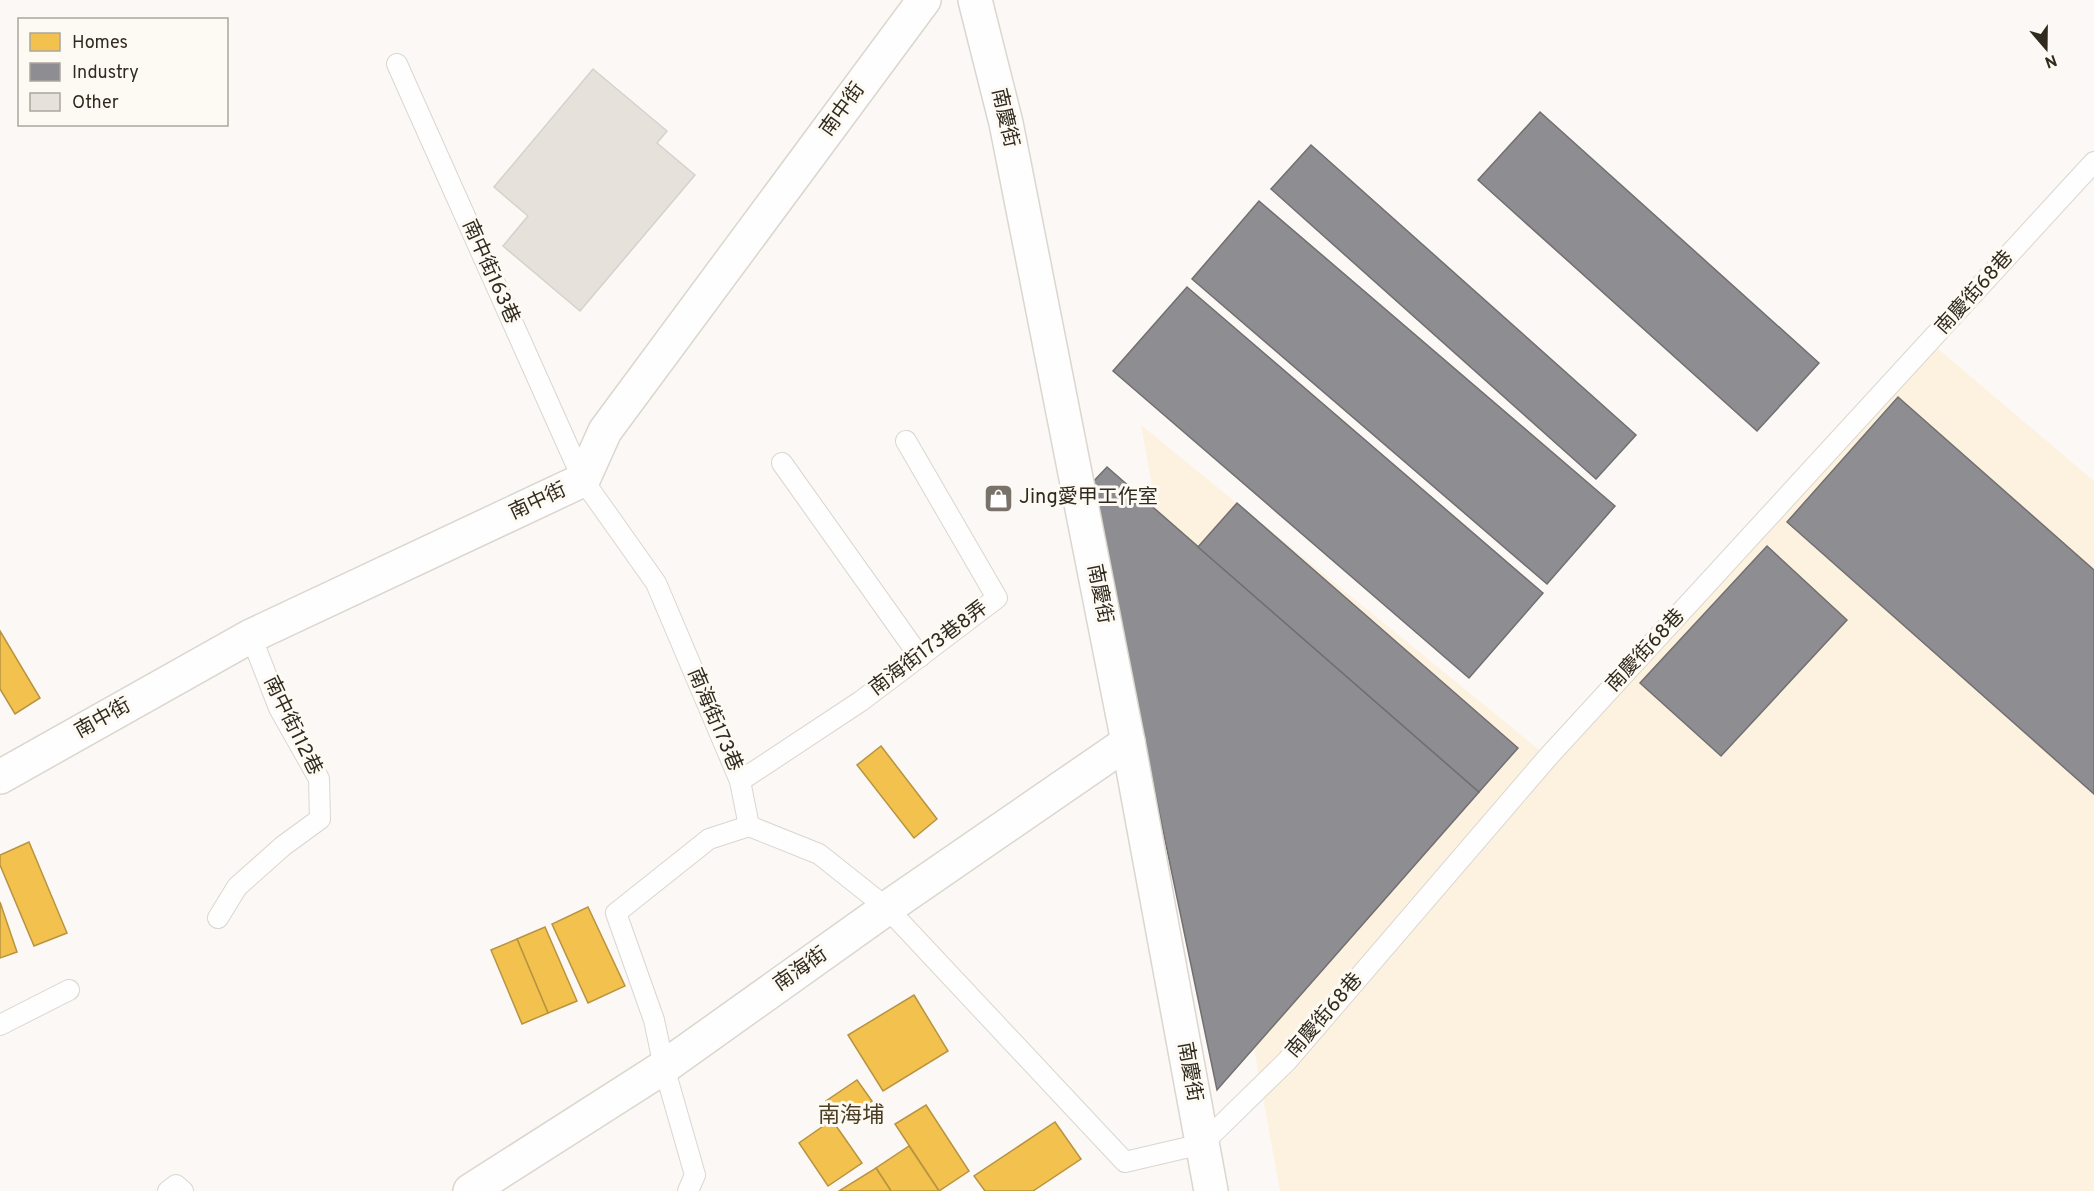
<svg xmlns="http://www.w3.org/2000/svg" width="2094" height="1191" font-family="Overpass,'Noto Sans TC',sans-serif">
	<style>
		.built { fill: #fdf2e0 }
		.homes { fill: #f2c14e; stroke: #b89440; stroke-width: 1.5 }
		.industry { fill: #8d8d92; stroke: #716f70; stroke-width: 1.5 }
		.building { fill: #e6e1da; stroke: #d7d1cb; stroke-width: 1.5 }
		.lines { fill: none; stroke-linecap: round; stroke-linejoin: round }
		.lane-casing { stroke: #dbd6ce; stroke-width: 22 }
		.street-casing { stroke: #dbd6ce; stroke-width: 36 }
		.secondary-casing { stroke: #dbd6ce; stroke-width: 36 }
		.lane { stroke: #fefefe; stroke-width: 20 }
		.street { stroke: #fefefe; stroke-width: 33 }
		.secondary { stroke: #fefefe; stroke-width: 33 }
		.labels { text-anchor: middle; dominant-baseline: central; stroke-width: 6; stroke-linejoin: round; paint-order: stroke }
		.street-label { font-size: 20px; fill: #312a1f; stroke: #fdf9f3 }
		.poi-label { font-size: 20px; fill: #312a1f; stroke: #fdf9f3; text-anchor: start }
		.quarter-label { font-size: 22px; fill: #4d3f25; stroke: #fdf9f3 }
	</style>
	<rect width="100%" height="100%" fill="#fbf8f5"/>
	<!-- built -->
	<polygon class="built" points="1930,342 2094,481 2094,1191 1280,1191 1141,425 1548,757"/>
	<!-- homes -->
	<g class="homes">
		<polygon points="0,631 40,698 15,714 0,689"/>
		<polygon points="881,746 937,819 914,838 857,765"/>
		<polygon points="29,842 67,933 34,946 0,865 0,855"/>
		<polygon points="0,902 17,952 0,958"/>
		<polygon points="588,907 625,986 588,1003 552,924"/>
		<polygon points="545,927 577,1001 548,1013 517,939"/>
		<polygon points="517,939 548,1013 522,1024 491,950"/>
		<polygon points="914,995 948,1051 883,1091 848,1035"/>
		<polygon points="857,1080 872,1101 841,1122 826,1101"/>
		<polygon points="926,1105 969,1171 939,1191 895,1124"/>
		<polygon points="832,1120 862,1163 828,1186 799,1143"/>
		<polygon points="1055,1122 1081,1159 1033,1191 985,1191 974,1176"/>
		<polygon points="909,1146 939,1191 891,1191 876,1168"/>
		<polygon points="876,1168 891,1191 839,1191"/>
	</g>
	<!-- industry -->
	<g class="industry">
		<polygon points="1540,112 1819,363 1757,431 1478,180"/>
		<polygon points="1311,145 1636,435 1596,479 1271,189"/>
		<polygon points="1259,201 1615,506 1547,584 1192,279"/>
		<polygon points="1187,287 1543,593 1469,678 1113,371"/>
		<polygon points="1898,397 2094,570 2094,794 1787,522"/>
		<polygon points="1107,467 1479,792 1217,1090 1091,484"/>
		<polygon points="1237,503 1518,748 1479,792 1198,547"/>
		<polygon points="1767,546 1847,620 1721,756 1640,683"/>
	</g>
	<!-- building -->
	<polygon class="building" points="593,69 667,131 657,143 695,175 580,311 503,246 528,216 494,187"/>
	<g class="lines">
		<defs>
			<g id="lane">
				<polyline points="397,64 583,480 656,583 740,781 749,826 819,854 887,908 1125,1162 1202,1144 1287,1061 1548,757 2094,162"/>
				<polyline points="782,463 920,657"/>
				<polyline points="740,781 861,701 997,598 906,441"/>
				<polyline points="218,918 237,887 283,846 320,819 319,779 279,708 251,636"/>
				<polyline points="0,1025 69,990"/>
				<polyline points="168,1191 176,1185 183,1191"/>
				<polyline points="688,1191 695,1175 664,1067 654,1020 616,913 709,839 749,826"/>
			</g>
			<g id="street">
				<polyline points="0,777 251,636 583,480 605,431 924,0"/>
				<polyline points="470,1191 664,1067 887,908 1128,742"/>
			</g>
			<polyline id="secondary" points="975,0 1006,123 1128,742 1211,1191"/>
		</defs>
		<!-- lane casing -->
		<use href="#lane" class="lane-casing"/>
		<!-- street casing -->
		<use href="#street" class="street-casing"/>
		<!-- secondary casing -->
		<use href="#secondary" class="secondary-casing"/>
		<!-- lane -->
		<use href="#lane" class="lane"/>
		<!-- street -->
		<use href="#street" class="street"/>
		<!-- secondary -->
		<use href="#secondary" class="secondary"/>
	</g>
	<!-- icons -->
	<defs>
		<symbol id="shop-square" viewBox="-11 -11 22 22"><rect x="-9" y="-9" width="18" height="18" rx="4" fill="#78726a" stroke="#fdf9f3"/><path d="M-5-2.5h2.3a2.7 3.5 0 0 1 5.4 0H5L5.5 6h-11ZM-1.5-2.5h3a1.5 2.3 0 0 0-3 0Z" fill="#fff"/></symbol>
	</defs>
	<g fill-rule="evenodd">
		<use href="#shop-square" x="982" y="482" width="33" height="33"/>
	</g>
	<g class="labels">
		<!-- street labels -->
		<g class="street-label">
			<text transform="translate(843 110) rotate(-54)">南中街</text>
			<text transform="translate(1004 118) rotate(77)">南慶街</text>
			<text transform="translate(490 272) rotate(66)">南中街163巷</text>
			<text transform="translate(1975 293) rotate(-48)">南慶街68巷</text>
			<text transform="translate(538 502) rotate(-25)">南中街</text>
			<text transform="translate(1099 594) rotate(79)">南慶街</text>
			<text transform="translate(929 649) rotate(-37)">南海街173巷8弄</text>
			<text transform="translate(1646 651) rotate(-47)">南慶街68巷</text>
			<text transform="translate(103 719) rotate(-29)">南中街</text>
			<text transform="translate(714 720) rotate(67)">南海街173巷</text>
			<text transform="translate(292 726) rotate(64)">南中街112巷</text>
			<text transform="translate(801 970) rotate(-35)">南海街</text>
			<text transform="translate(1325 1016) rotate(-49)">南慶街68巷</text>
			<text transform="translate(1189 1072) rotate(80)">南慶街</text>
		</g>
		<!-- poi labels -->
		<g class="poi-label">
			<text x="1019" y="498">Jing愛甲工作室</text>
		</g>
		<!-- quarter labels -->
		<g class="quarter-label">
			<text x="851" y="1116">南海埔</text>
		</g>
	</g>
	<!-- legend -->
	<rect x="18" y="18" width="210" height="108" fill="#fdf9f3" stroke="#aba69e" stroke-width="1.5"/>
	<rect x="30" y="33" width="30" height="18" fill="#f2c14e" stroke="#aba69e" stroke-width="1.5"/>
	<text x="72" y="48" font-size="18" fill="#312a1f">Homes</text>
	<rect x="30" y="63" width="30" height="18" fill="#8d8d92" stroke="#aba69e" stroke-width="1.5"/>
	<text x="72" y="78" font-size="18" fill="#312a1f">Industry</text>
	<rect x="30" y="93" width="30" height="18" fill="#e6e1da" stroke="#aba69e" stroke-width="1.5"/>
	<text x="72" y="108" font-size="18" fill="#312a1f">Other</text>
	<!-- north arrow -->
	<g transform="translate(2046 48) rotate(160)" stroke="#fdf9f3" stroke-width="4.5" paint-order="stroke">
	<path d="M0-4.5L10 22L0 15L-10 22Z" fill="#312a1f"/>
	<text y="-9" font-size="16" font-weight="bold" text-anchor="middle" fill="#312a1f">N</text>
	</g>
</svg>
